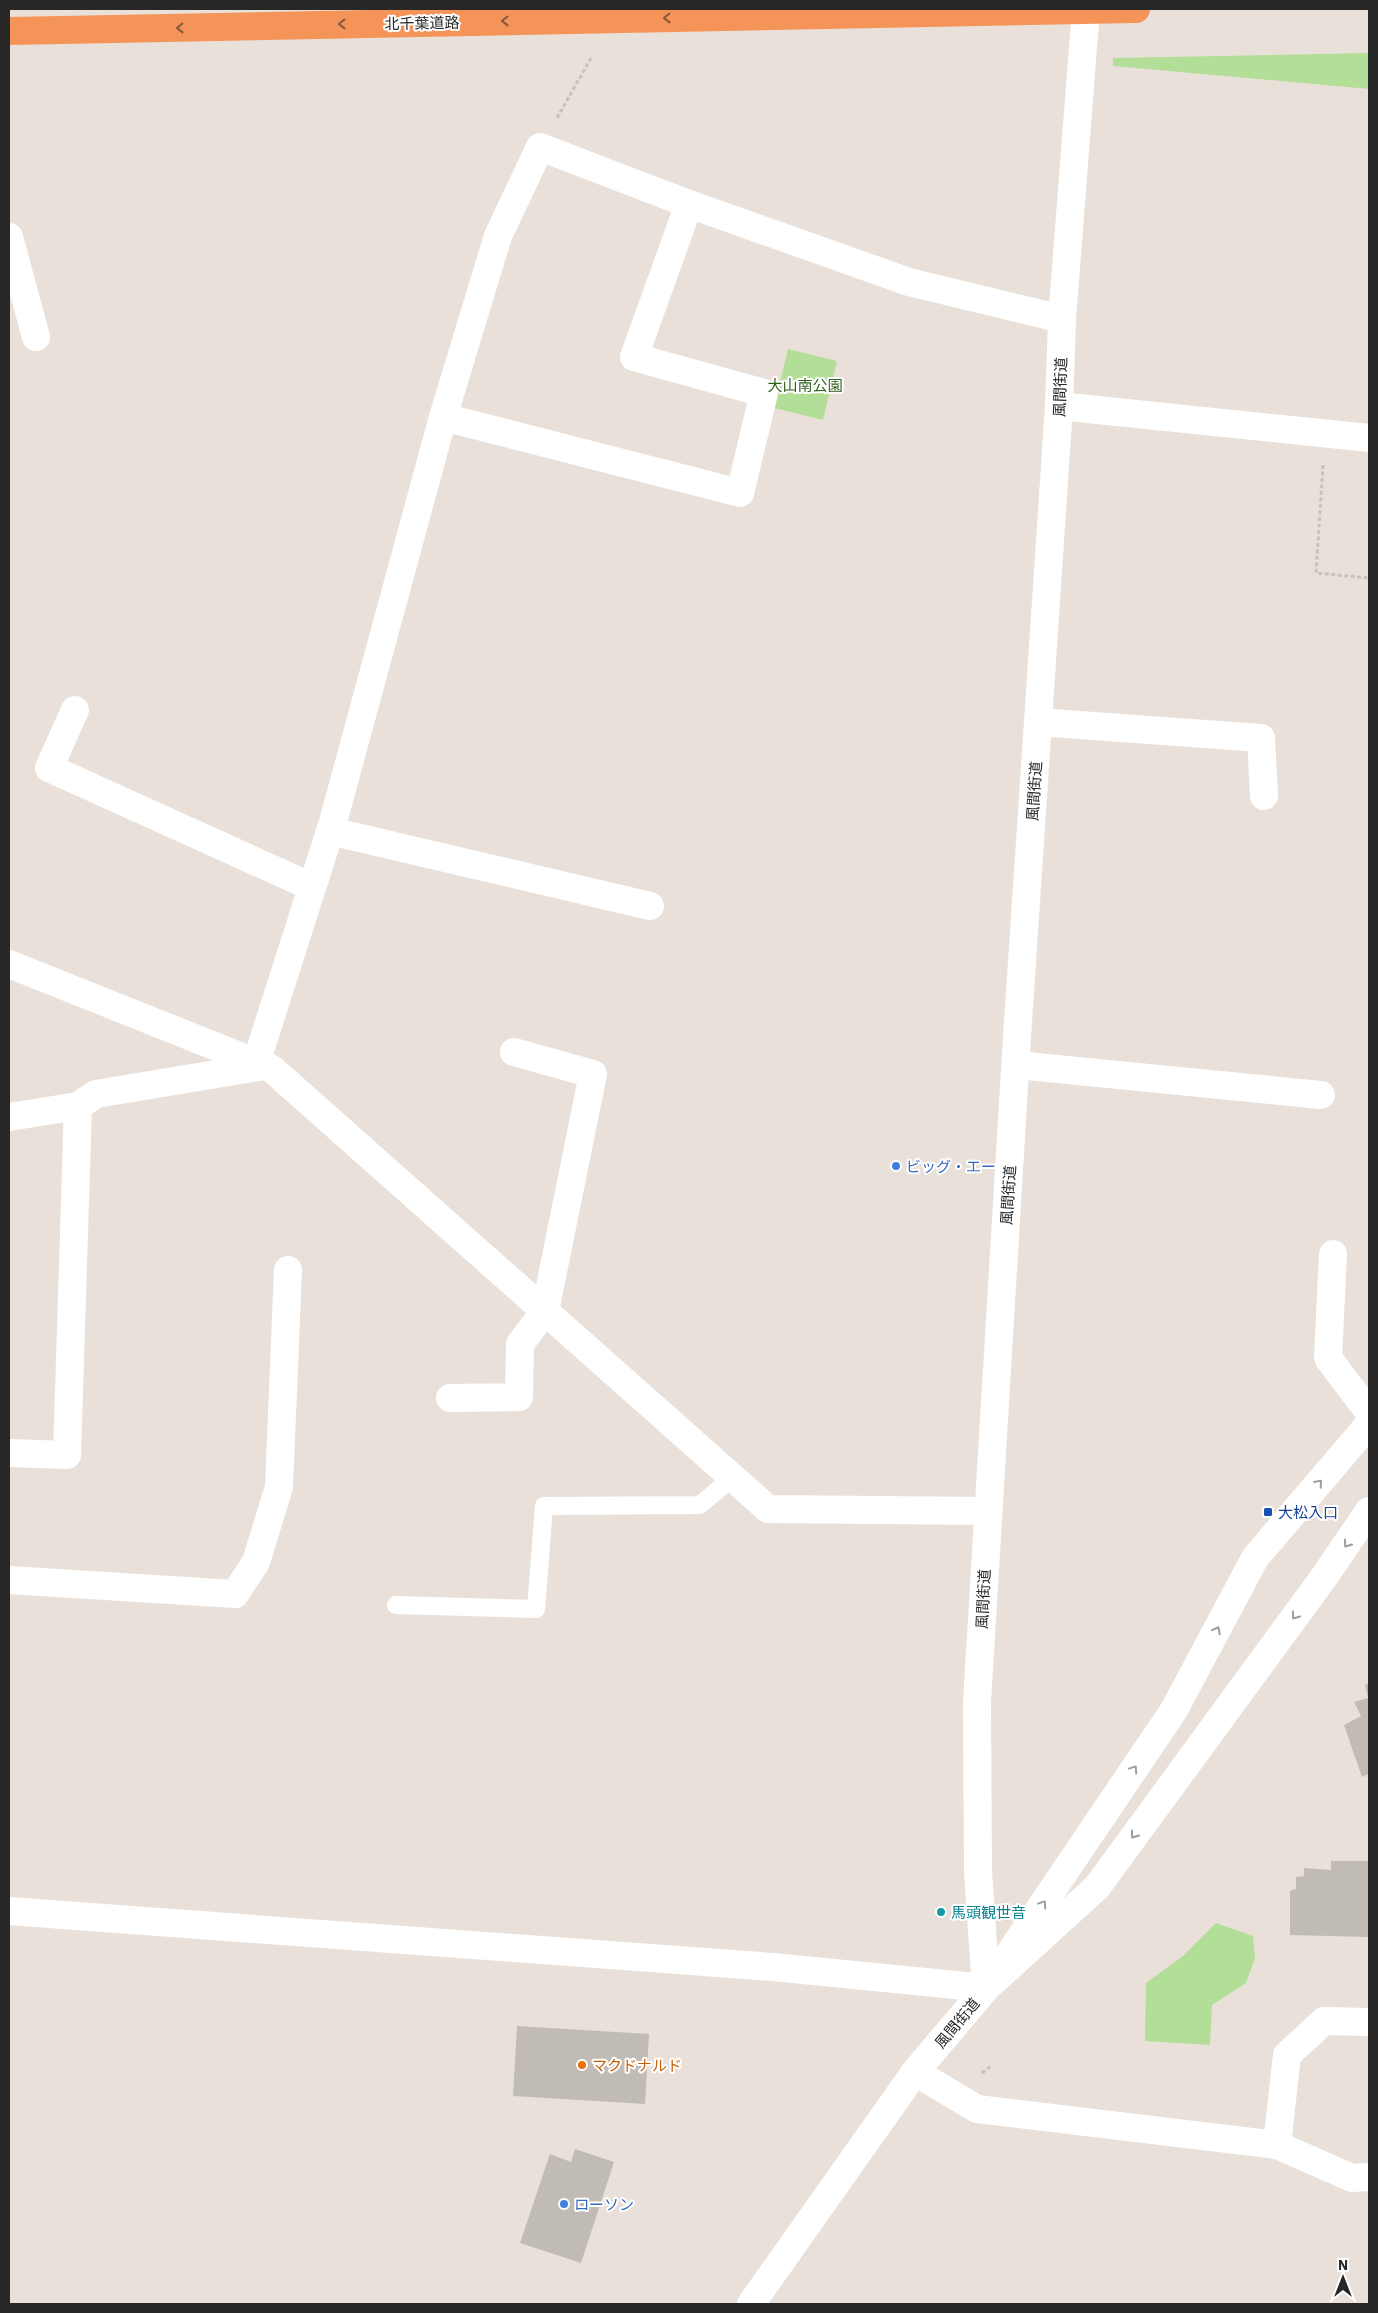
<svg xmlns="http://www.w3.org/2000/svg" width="1378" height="2313" font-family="'IBM Plex Sans','Noto Sans JP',sans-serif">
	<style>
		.green { fill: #b3de97 }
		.building { fill: #c1bbb6 }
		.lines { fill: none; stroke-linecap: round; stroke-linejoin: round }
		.path { stroke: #c3c3c3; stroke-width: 3; stroke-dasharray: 4 2.5; stroke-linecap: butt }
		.lane { stroke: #fff; stroke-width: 18 }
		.street { stroke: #fff; stroke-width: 28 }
		.secondary { stroke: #fff; stroke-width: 28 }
		.highway { stroke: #f59458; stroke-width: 28 }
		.oneway { stroke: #84583d }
		.oneway2 { stroke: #9e9e9e }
		.shop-dot { fill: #3f7fe0; stroke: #fff; stroke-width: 2 }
		.transit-dot { fill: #1a4fb4; stroke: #fff; stroke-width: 2 }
		.culture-dot { fill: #0f9aa8; stroke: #fff; stroke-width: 2 }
		.food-dot { fill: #e8710a; stroke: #fff; stroke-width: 2 }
		.labels { text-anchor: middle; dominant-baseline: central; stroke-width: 4; stroke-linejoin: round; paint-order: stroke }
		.street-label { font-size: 15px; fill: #272727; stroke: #fff }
		.park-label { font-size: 15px; fill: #2e5f1c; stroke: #fff }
		.shop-label { font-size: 15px; fill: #366cbe; stroke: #fff; text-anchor: start }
		.transit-label { font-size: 15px; fill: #164399; stroke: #fff; text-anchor: start }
		.culture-label { font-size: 15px; fill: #0d838f; stroke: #fff; text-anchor: start }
		.food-label { font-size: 15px; fill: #c56008; stroke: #fff; text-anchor: start }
	</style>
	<rect width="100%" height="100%" fill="#e9e1d9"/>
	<!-- green -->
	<g class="green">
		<polygon points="1369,53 1369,89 1113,66 1113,58"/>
		<polygon points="788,349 837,361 823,420 774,408"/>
		<polygon points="1216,1923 1253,1936 1255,1958 1246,1983 1212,2005 1210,2045 1145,2041 1146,1983 1183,1956"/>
	</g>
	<!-- building -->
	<g class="building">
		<polygon points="1369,1683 1369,1774 1362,1777 1344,1725 1361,1716 1354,1702 1368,1698 1365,1685"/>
		<polygon points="1331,1861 1369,1861 1369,1937 1290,1935 1290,1891 1296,1889 1296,1877 1304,1876 1304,1868 1331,1870"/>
		<polygon points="517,2026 649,2034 645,2104 513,2096"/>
		<polygon points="575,2149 614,2162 581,2263 520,2243 550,2154 571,2162"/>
	</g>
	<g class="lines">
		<!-- path -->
		<g class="path">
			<polyline points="557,118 591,58"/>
			<polyline points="1323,465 1316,573 1369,578"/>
			<polyline points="982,2073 992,2065"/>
		</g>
		<!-- lane -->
		<polyline class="lane" points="396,1605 536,1609 544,1506 700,1505 733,1477"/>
		<!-- street -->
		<g class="street">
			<polyline points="9,237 36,337"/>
			<polyline points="1059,406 1369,438"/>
			<polyline points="443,417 740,493 764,393 634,357 689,204"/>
			<polyline points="75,710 49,768 312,887"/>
			<polyline points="1038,722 1261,738 1264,796"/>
			<polyline points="330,831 650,906"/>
			<polyline points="9,964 272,1069 768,1509 988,1511"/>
			<polyline points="256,1063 333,822 443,417 498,236 540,147 689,204 909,282 1062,319"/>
			<polyline points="1016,1065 1321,1095"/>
			<polyline points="9,1117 78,1106 96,1094 264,1066"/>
			<polyline points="1333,1254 1328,1358 1369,1412"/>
			<polyline points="450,1398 519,1397 520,1344 545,1311 593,1074 514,1052"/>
			<polyline points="9,1453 67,1455 78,1106"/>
			<polyline points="9,1580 235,1594 256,1562 279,1487 288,1270"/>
			<polyline points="915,2072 977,2109 1277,2145 1352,2178 1369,2177"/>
			<polyline points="1277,2145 1287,2055 1324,2021 1369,2022"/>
		</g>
		<!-- secondary -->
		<g class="secondary">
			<polyline points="9,1911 773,1967 986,1988 1097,1887 1324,1577 1369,1511"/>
			<polyline points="986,1988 978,1871 977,1702 1017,1037 1059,406 1062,319 1086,9"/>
			<polyline points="751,2304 915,2072 986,1988 1174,1710 1255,1558 1369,1424"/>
		</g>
		<!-- highway -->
		<polyline class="highway" points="9,31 1136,9"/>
	</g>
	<!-- one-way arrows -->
	<defs><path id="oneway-chevron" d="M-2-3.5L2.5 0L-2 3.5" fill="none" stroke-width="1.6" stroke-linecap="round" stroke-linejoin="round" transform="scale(1.25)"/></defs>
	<g class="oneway">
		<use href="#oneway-chevron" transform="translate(667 18) rotate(179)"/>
		<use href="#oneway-chevron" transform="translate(505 21) rotate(179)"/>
		<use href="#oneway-chevron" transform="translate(342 24) rotate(179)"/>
		<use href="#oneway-chevron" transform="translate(180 28) rotate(179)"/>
	</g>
	<g class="oneway2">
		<use href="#oneway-chevron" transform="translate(1319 1483) rotate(-49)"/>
		<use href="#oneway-chevron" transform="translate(1347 1544) rotate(125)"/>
		<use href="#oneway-chevron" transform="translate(1295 1616) rotate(126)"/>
		<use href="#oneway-chevron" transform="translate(1217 1630) rotate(-62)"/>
		<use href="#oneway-chevron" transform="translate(1134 1769) rotate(-56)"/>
		<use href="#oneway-chevron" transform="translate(1134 1835) rotate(126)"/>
		<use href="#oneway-chevron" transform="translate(1043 1904) rotate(-56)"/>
	</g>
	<!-- markers -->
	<g class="shop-dot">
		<circle cx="896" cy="1166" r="5"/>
		<circle cx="564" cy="2204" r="5"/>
	</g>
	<rect class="transit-dot" x="1263" y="1507" width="10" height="10" rx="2.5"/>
	<circle class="culture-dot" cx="941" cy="1912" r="5"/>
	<circle class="food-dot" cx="582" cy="2065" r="5"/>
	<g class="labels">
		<!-- street labels -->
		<g class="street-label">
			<text transform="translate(422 23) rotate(-1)">北千葉道路</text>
			<text transform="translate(1060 387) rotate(-88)">風間街道</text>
			<text transform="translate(1034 791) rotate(-86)">風間街道</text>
			<text transform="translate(1008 1195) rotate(-86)">風間街道</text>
			<text transform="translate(983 1599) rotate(-87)">風間街道</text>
			<text transform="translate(957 2023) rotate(-50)">風間街道</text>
		</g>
		<!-- park labels -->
		<g class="park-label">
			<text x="805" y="385">大山南公園</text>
		</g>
		<!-- shop labels -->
		<g class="shop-label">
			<text x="906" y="1166">ビッグ・エー</text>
			<text x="574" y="2204">ローソン</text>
		</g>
		<!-- transit labels -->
		<g class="transit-label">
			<text x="1278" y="1512">大松入口</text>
		</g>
		<!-- culture labels -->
		<g class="culture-label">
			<text x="951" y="1912">馬頭観世音</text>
		</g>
		<!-- food labels -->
		<g class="food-label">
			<text x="592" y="2065">マクドナルド</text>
		</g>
	</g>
	<!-- border -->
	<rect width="1378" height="2313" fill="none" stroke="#272727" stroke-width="20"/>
	<!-- north arrow -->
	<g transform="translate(1343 2278)" stroke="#ffffff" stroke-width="4" paint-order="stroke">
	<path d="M0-4L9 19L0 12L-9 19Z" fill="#272727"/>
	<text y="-8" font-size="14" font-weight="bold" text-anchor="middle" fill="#272727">N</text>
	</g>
</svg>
